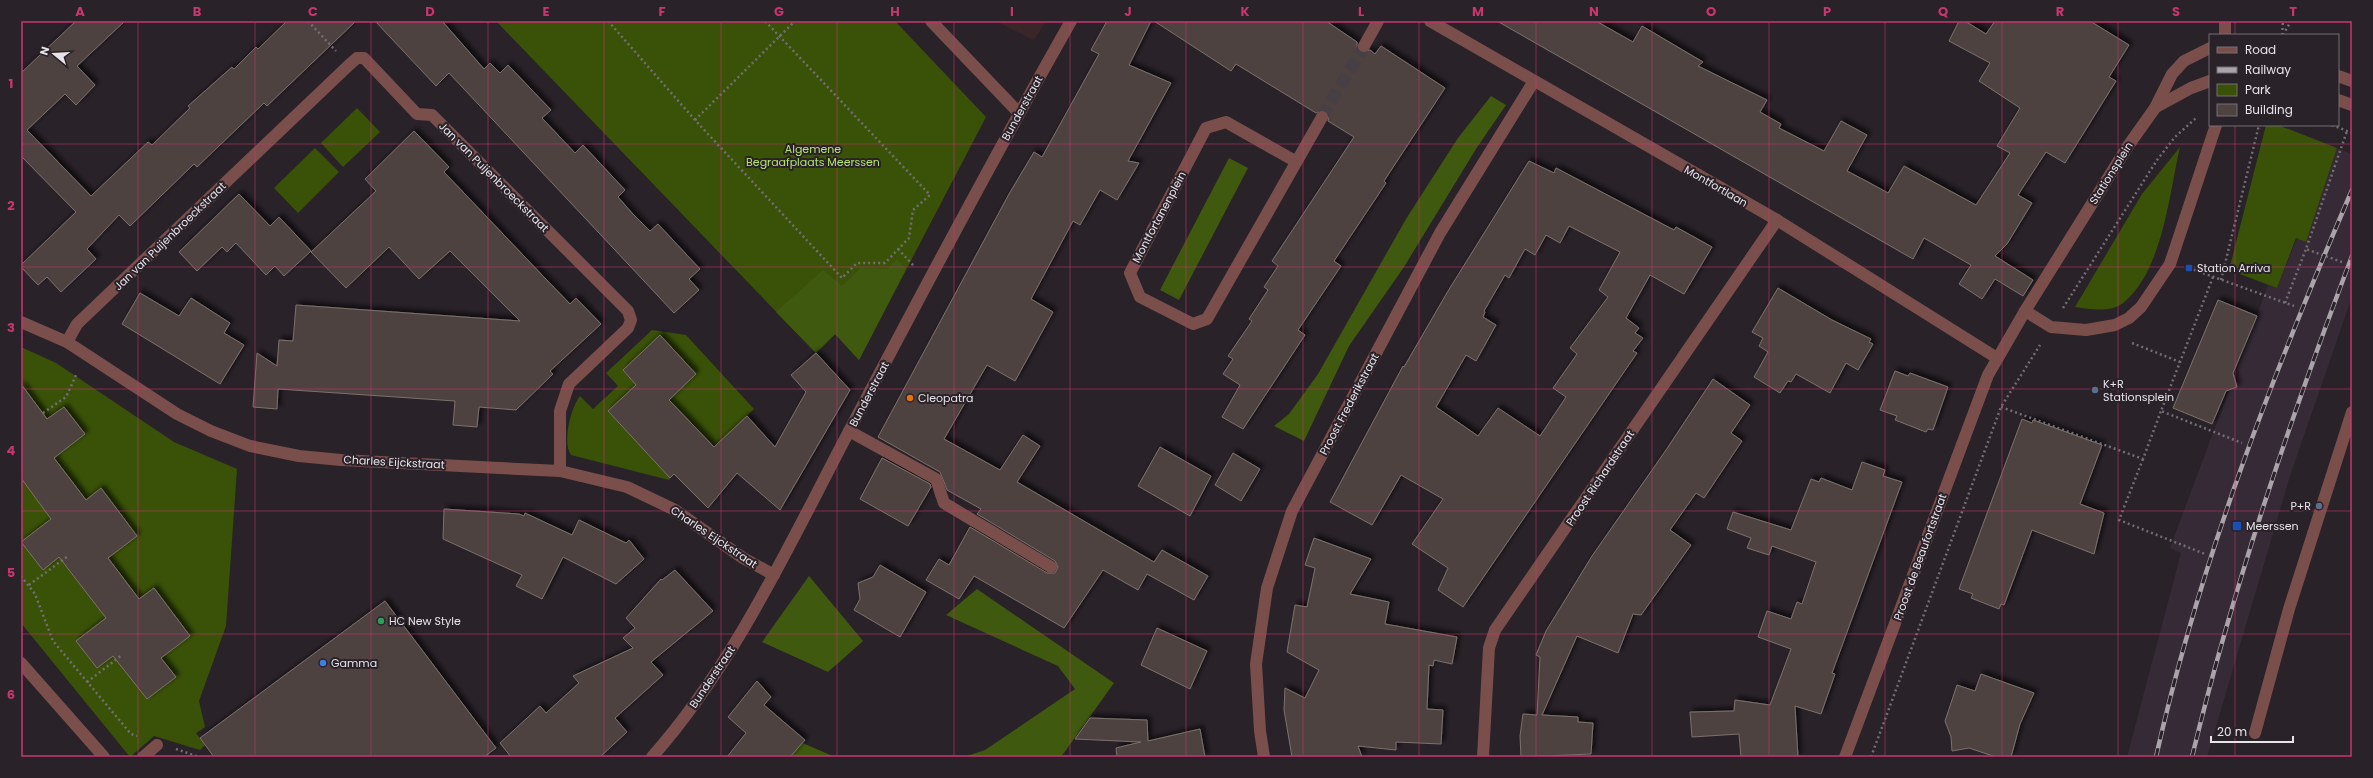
<svg xmlns="http://www.w3.org/2000/svg" width="2373" height="778" font-family="Poppins,sans-serif">
	<style>
		.commercial { fill: #3a2628 }
		.built { fill: #352a36 }
		.green { fill: #395207 }
		.forest { fill: #3f590e }
		.building { fill: #4e433f; stroke: #7c716c; fill-rule: evenodd; filter: url(#shadow) }
		.lines { fill: none; stroke-linecap: round; stroke-linejoin: round }
		.minor-tunnel { stroke: #463f46; stroke-width: 12; stroke-dasharray: 12 6; stroke-linecap: butt }
		.path { stroke: #746e74; stroke-width: 2.5; stroke-dasharray: 2 3; stroke-linecap: butt }
		.minor { stroke: #7a4f4b; stroke-width: 12 }
		.rail-casing { stroke: #aaa4aa; stroke-width: 4.5 }
		.rail { stroke: #292229; stroke-width: 3; stroke-dasharray: 9; stroke-linecap: butt }
		.grid { fill: none; stroke: #c83670; stroke-width: 1; stroke-opacity: 0.55 }
		.transit-dot { fill: #1a4fb4; stroke: #292229; stroke-width: 1.5 }
		.service-dot { fill: #5c6f8a; stroke: #292229; stroke-width: 1.5 }
		.food-dot { fill: #e8710a; stroke: #292229; stroke-width: 1.5 }
		.leisure-dot { fill: #2e9e5b; stroke: #292229; stroke-width: 1.5 }
		.shop-dot { fill: #3f7fe0; stroke: #292229; stroke-width: 1.5 }
		.labels { text-anchor: middle; dominant-baseline: central; stroke-width: 4; stroke-linejoin: round; paint-order: stroke }
		.street-label { font-size: 11px; fill: #e8e3e8; stroke: #292229 }
		.park-label { font-size: 11px; fill: #b3e46b; stroke: #292229 }
		.poi-label { font-size: 11px; fill: #e8e3e8; stroke: #292229; text-anchor: start }
		.neatline { fill: none; stroke: #c83670; stroke-width: 1.5 }
		.grid-label { font-size: 13px; text-anchor: middle; font-weight: bold; fill: #c83670 }
	</style>
	<defs>
		<filter id="shadow"><feDropShadow dx="3.5" dy="-3.5" stdDeviation="2" flood-color="#0009"/></filter>
	</defs>
	<rect width="100%" height="100%" fill="#292229"/>
	<!-- commercial -->
	<polygon class="commercial" points="996,21 1046,21 1034,40"/>
	<!-- built -->
	<polygon class="built" points="2337,148 2352,154 2352,297 2290,476 2207,757 2127,757 2181,553 2170,548 2268,285 2277,288 2297,238 2306,242"/>
	<!-- green -->
	<g class="green">
		<polygon points="496,21 895,21 986,117 859,360 835,334 816,353"/>
		<polygon points="357,108 380,132 343,167 321,143"/>
		<polygon points="2266,125 2278,125 2337,148 2306,242 2296,238 2277,288 2229,270"/>
		<path d="M2180,147c-11,47 -17,124 -57,156 -12,10 -34,6 -48,4l67,-113z"/>
		<polygon points="315,148 339,172 298,213 274,188"/>
		<path d="M652,330l34,5 68,74 -38,37 -7,-5 -40,-41 27,-26 -36,-39 -37,35 13,15 -28,26 62,67 -1,2 -98,-25c-9,-13 0,-48 9,-59l13,13 25,-23 -12,-13z"/>
		<polygon points="21,347 56,363 174,442 237,469 226,626 199,701 205,727 196,733 205,745 200,750 154,736 130,757 21,623"/>
	</g>
	<!-- forest -->
	<g class="forest">
		<polygon points="1491,96 1506,105 1476,149 1404,267 1349,346 1304,441 1274,426 1289,414 1318,374 1406,219 1458,138"/>
		<polygon points="1229,158 1248,168 1179,300 1160,290"/>
		<polygon points="897,259 906,269 859,360 835,334 816,353 776,312 823,270 842,286 861,268 888,269"/>
		<polygon points="809,576 863,641 828,672 762,642"/>
		<polygon points="977,589 1114,683 1061,757 964,757 985,750 1075,689 1058,666 946,615"/>
		<polygon points="798,741 835,757 783,757"/>
	</g>
	<!-- building -->
	<g class="building">
		<polygon points="76,21 125,21 77,66 95,85 76,105 65,94 27,130 91,196 148,142 152,145 190,108 188,106 232,67 234,69 256,47 258,49 287,21 356,21 267,106 264,103 197,167 194,164 130,226 119,215 87,249 96,259 61,292 47,277 38,285 21,267 21,265 76,212 21,156 21,73"/>
		<polygon points="375,21 442,21 484,69 490,63 500,73 508,65 551,110 542,118 575,153 583,145 625,190 618,197 632,213 650,231 658,224 700,269 689,279 699,290 674,313 449,73 436,86"/>
		<polygon points="1107,21 1151,21 1129,65 1171,83 1128,161 1139,163 1117,200 1100,190 1080,225 1073,221 1031,299 1053,312 1015,381 987,365 944,439 1000,470 1023,435 1040,446 1017,482 1154,562 1162,550 1208,576 1194,600 1147,574 1138,590 1103,570 1064,628 974,576 959,599 926,580 939,559 949,565 970,527 1047,573 1055,573 1058,567 1055,561 977,514 981,509 947,490 940,472 878,437 1009,194 1034,152 1042,157 1099,54 1091,50"/>
		<polygon points="1154,21 1326,21 1357,42 1357,49 1361,53 1370,50 1375,54 1381,46 1445,88 1384,181 1386,183 1334,261 1341,266 1298,330 1305,335 1243,429 1222,417 1240,385 1223,374 1233,359 1228,356 1252,321 1249,319 1268,290 1264,287 1278,266 1272,261 1354,137 1328,121 1329,114 1325,110 1322,110 1316,113 1236,64 1231,71"/>
		<polygon points="1497,21 1596,21 1633,42 1642,26 1703,62 1698,66 1767,100 1760,112 1781,124 1779,128 1824,151 1841,121 1867,135 1847,171 1868,182 1888,193 1904,166 1976,205 2010,153 1997,146 2020,108 1979,81 1990,63 1949,41 1959,21 1965,21 1986,34 1995,21 2090,21 2129,45 2109,77 2116,81 2065,163 2046,152 2018,195 2032,203 2007,244 1995,256 2033,280 2023,296 1995,279 1982,299 1959,284 1971,265 1924,238 1913,259"/>
		<polygon points="414,131 449,167 444,172 542,275 570,304 576,298 601,324 550,371 553,374 516,410 479,407 477,427 453,425 455,401 278,389 277,409 253,407 257,353 277,366 279,340 293,341 296,305 520,321 450,251 419,279 389,247 346,288 311,252 376,191 365,179"/>
		<path d="M1529,161l25,12 2,-5 118,62 2,-3 36,20 -28,47 -34,-19 -24,43 13,10 -4,5 8,5 -10,13 4,2 -174,254 -25,-17 10,-22 -36,-24 31,-45 -42,-24 -29,50 -42,-23 73,-136 1,1 44,-76zM1569,226l51,26 -21,38 9,7 -38,51 7,6 -24,34 13,9 -26,39 -42,-28 -20,28 -42,-29 30,-52 10,6 20,-36 -13,-8 2,-5 -1,-1 21,-36 4,3 16,-29 10,6 11,-20 14,8z"/>
		<polygon points="239,194 270,226 279,217 311,251 284,276 275,266 266,275 236,243 227,252 222,247 197,271 179,252"/>
		<polygon points="1778,288 1832,320 1871,339 1869,342 1873,344 1858,370 1846,363 1830,393 1796,374 1791,382 1788,381 1780,393 1754,377 1768,352 1759,346 1763,338 1752,332"/>
		<polygon points="140,293 179,316 191,298 230,323 224,333 244,345 220,384 122,324"/>
		<polygon points="2218,300 2257,316 2233,373 2237,387 2226,391 2212,424 2173,408"/>
		<polygon points="660,335 696,374 669,400 714,447 747,416 775,447 806,392 791,375 816,353 850,390 780,510 737,473 708,508 674,474 670,478 608,411 636,385 623,370"/>
		<polygon points="1895,371 1908,376 1910,373 1948,387 1933,430 1928,429 1926,432 1895,420 1897,416 1880,410"/>
		<polygon points="1713,379 1750,405 1731,433 1742,441 1704,498 1696,493 1670,530 1691,545 1641,615 1633,614 1618,653 1577,636 1542,715 1578,717 1578,722 1593,723 1591,754 1521,757 1520,736 1523,714 1537,715 1540,657 1536,655 1546,631 1592,556 1666,450"/>
		<polygon points="21,384 47,419 64,407 85,434 54,458 86,500 101,488 137,536 108,558 139,599 154,588 190,636 161,658 176,677 147,699 113,656 97,668 76,641 106,618 59,557 43,570 21,542 51,519 21,478"/>
		<polygon points="2022,419 2032,423 2033,420 2102,445 2080,504 2104,513 2094,554 2032,530 2004,605 2001,604 1999,609 1971,598 1973,594 1959,589"/>
		<polygon points="1160,447 1211,476 1190,516 1138,486"/>
		<polygon points="1233,453 1260,469 1241,501 1215,485"/>
		<polygon points="882,458 930,484 931,487 908,526 860,499"/>
		<polygon points="1862,462 1885,470 1883,476 1902,482 1832,673 1835,674 1821,714 1795,706 1798,757 1741,757 1739,734 1692,737 1690,712 1734,711 1735,700 1770,705 1791,649 1758,637 1767,611 1791,619 1797,602 1802,604 1816,562 1772,546 1769,555 1747,548 1751,538 1727,529 1733,512 1791,530 1811,479 1819,482 1821,478 1852,490"/>
		<polygon points="444,509 519,514 524,516 525,513 572,535 579,520 626,543 629,540 644,559 616,584 563,557 542,599 516,586 522,575 443,539"/>
		<polygon points="1314,538 1371,559 1350,594 1389,602 1385,624 1457,637 1452,664 1434,660 1433,666 1429,665 1427,709 1443,710 1441,744 1396,742 1396,750 1358,746 1362,757 1292,757 1284,710 1285,688 1305,698 1319,670 1287,652 1295,605 1307,607 1315,568 1305,565"/>
		<polygon points="880,565 926,592 900,637 854,610 860,599 858,583 873,577"/>
		<polygon points="675,570 713,611 651,662 663,675 615,718 627,732 600,757 511,757 500,743 540,706 546,713 579,683 573,676 633,648 623,638 635,628 626,618 661,579 662,580"/>
		<polygon points="385,601 496,748 484,757 214,757 200,738"/>
		<polygon points="1157,628 1207,651 1190,689 1141,665"/>
		<polygon points="1981,674 2034,693 2020,724 2011,757 1996,757 1969,748 1952,751 1951,737 1945,721 1957,685 1975,691"/>
		<polygon points="757,681 771,697 764,705 805,740 790,757 727,757 746,733 728,717"/>
		<polygon points="1090,718 1147,720 1148,741 1200,729 1205,757 1117,757 1116,748 1141,742 1075,739"/>
	</g>
	<g class="lines">
		<!-- minor-tunnel -->
		<polyline class="minor-tunnel" points="1322,117 1364,46"/>
		<!-- path -->
		<g class="path">
			<polyline points="308,21 336,51"/>
			<polyline points="608,21 695,120 842,278 857,263 885,263 909,238 913,210 930,195 765,21"/>
			<polyline points="2269,22 2269,21"/>
			<polyline points="2282,35 2283,21"/>
			<polyline points="2283,35 2291,21"/>
			<polyline points="695,120 795,21"/>
			<polyline points="2332,125 2352,133"/>
			<polyline points="898,249 914,266"/>
			<polyline points="2342,262 2306,249 2347,131"/>
			<polyline points="2189,268 2294,306"/>
			<polyline points="2213,277 2161,411 2242,443"/>
			<polyline points="2221,280 2259,125"/>
			<polyline points="2285,303 2306,249"/>
			<polyline points="2063,308 2157,160 2175,137 2196,118"/>
			<polyline points="2132,343 2180,362"/>
			<polyline points="2001,407 2143,459 2161,411"/>
			<polyline points="43,413 66,397 77,373"/>
			<polyline points="2143,459 2119,520 2205,554"/>
			<polyline points="21,576 35,594 53,641 131,734 137,736"/>
			<polyline points="29,585 68,556"/>
			<polyline points="87,682 122,655"/>
			<polyline points="176,749 199,757"/>
			<polyline points="1871,757 2001,407 2040,345"/>
		</g>
		<!-- minor -->
		<g class="minor">
			<polyline points="931,21 1019,113"/>
			<polyline points="1430,21 1777,220 1997,358"/>
			<polyline points="2225,21 2225,35"/>
			<polyline points="1364,46 1378,21"/>
			<polyline points="2338,76 2352,81"/>
			<polyline points="2338,100 2352,105"/>
			<polyline points="2156,107 2191,88 2210,81"/>
			<polyline points="1295,161 1226,122 1206,128 1130,273 1140,297 1193,324 1207,319 1322,117"/>
			<polyline points="2025,311 2051,327 2086,330 2115,325 2129,318 2141,307 2170,264 2216,125"/>
			<polyline points="21,322 67,342 177,414 211,431 250,446 299,456 341,460 560,471 627,487 675,510 743,558 774,575"/>
			<polyline points="67,342 77,324 349,65 357,58 364,58 417,114 432,115 628,311 631,320 628,328 569,384 560,411 560,471"/>
			<polyline points="849,431 936,479 944,503 1051,567"/>
			<polyline points="21,663 104,757"/>
			<polyline points="2255,733 2289,609 2352,412"/>
			<polyline points="143,757 157,745"/>
			<path d="M652,757c83,-94 136,-210 194,-320 73,-139 147,-279 225,-416"/>
			<polyline points="1264,757 1260,731 1256,664 1267,588 1292,511 1440,233 1534,81"/>
			<polyline points="1483,757 1489,648 1495,630 1777,220"/>
			<polyline points="1845,757 1988,375 2025,311 2128,146 2155,108 2172,74 2184,61 2210,48"/>
		</g>
		<defs>
			<g id="rail">
				<path d="M2156,757c44,-196 117,-383 196,-567"/>
				<path d="M2192,757c41,-170 98,-337 160,-501"/>
			</g>
		</defs>
		<!-- rail casing -->
		<use href="#rail" class="rail-casing"/>
		<!-- rail -->
		<use href="#rail" class="rail"/>
	</g>
	<!-- grid -->
	<path class="grid" d="M138,21v736M255,21v736M371,21v736M488,21v736M604,21v736M721,21v736M837,21v736M954,21v736M1070,21v736M1186,21v736M1303,21v736M1419,21v736M1536,21v736M1652,21v736M1769,21v736M1885,21v736M2002,21v736M2118,21v736M2235,21v14M2235,125v632M21,144h2331M21,267h2331M21,389h2331M21,511h2331M21,634h2331"/>
	<!-- markers -->
	<g class="transit-dot">
		<rect x="2185" y="264" width="8" height="8" rx="2"/>
		<rect x="2232" y="521" width="10" height="10" rx="2"/>
	</g>
	<g class="service-dot">
		<circle cx="2095" cy="390" r="4"/>
		<circle cx="2319" cy="506" r="4"/>
	</g>
	<circle class="food-dot" cx="910" cy="398" r="4"/>
	<circle class="leisure-dot" cx="381" cy="621" r="4"/>
	<circle class="shop-dot" cx="323" cy="663" r="4"/>
	<g class="labels">
		<!-- street labels -->
		<g class="street-label">
			<text transform="translate(1022 108) rotate(-61)">Bunderstraat</text>
			<text transform="translate(2111 173) rotate(-58)">Stationsplein</text>
			<text transform="translate(494 177) rotate(45)">Jan van Puijenbroeckstraat</text>
			<text transform="translate(1716 186) rotate(30)">Montfortlaan</text>
			<text transform="translate(1159 217) rotate(-62)">Montfortanenplein</text>
			<text transform="translate(170 236) rotate(-44)">Jan van Puijenbroeckstraat</text>
			<text transform="translate(869 394) rotate(-62)">Bunderstraat</text>
			<text transform="translate(1349 404) rotate(-62)">Proost Frederikstraat</text>
			<text transform="translate(394 462) rotate(3)">Charles Eijckstraat</text>
			<text transform="translate(1600 478) rotate(-56)">Proost Richardstraat</text>
			<text transform="translate(714 537) rotate(34)">Charles Eijckstraat</text>
			<text transform="translate(1920 557) rotate(-70)">Proost de Beaufortstraat</text>
			<text transform="translate(712 677) rotate(-56)">Bunderstraat</text>
		</g>
		<!-- park labels -->
		<g class="park-label">
			<text x="813" y="149">Algemene<tspan x="813" dy="13">Begraafplaats Meerssen</tspan></text>
		</g>
		<!-- poi labels -->
		<g class="poi-label">
			<text x="2197" y="268">Station Arriva</text>
			<text x="2103" y="384">K+R<tspan x="2103" dy="13">Stationsplein</tspan></text>
			<text x="918" y="398">Cleopatra</text>
			<text x="2311" y="506" text-anchor="end">P+R</text>
			<text x="2246" y="526">Meerssen</text>
			<text x="389" y="621">HC New Style</text>
			<text x="331" y="663">Gamma</text>
		</g>
	</g>
	<!-- border -->
	<rect width="2373" height="778" fill="none" stroke="#292229" stroke-width="44"/>
	<!-- legend -->
	<rect x="2209" y="34" width="130" height="92" fill="#292229" stroke="#756f75"/>
	<rect x="2217" y="47" width="20" height="6" fill="#7a4f4b" stroke="#756f75"/>
	<text x="2245" y="54" font-size="12" fill="#e8e3e8">Road</text>
	<rect x="2217" y="67" width="20" height="6" fill="#aaa4aa" stroke="#756f75"/>
	<text x="2245" y="74" font-size="12" fill="#e8e3e8">Railway</text>
	<rect x="2217" y="84" width="20" height="12" fill="#395207" stroke="#756f75"/>
	<text x="2245" y="94" font-size="12" fill="#e8e3e8">Park</text>
	<rect x="2217" y="104" width="20" height="12" fill="#4e433f" stroke="#756f75"/>
	<text x="2245" y="114" font-size="12" fill="#e8e3e8">Building</text>
	<!-- north arrow -->
	<g transform="translate(54 54) rotate(288)" stroke="#292229" stroke-width="3" paint-order="stroke">
	<path d="M0-3L7 15L0 10L-7 15Z" fill="#e8e3e8"/>
	<text y="-6" font-size="11" font-weight="bold" text-anchor="middle" fill="#e8e3e8">N</text>
	</g>
	<!-- scale -->
	<path d="M2211 736v6h82v-6" fill="none" stroke="#e8e3e8" stroke-width="2"/>
	<text x="2217" y="736" font-size="12" fill="#e8e3e8" stroke="#292229" stroke-width="3" paint-order="stroke">20 m</text>
	<rect x="22" y="22" width="2329" height="734" class="neatline"/>
	<g class="grid-label">
		<text x="80" y="16">A</text>
		<text x="197" y="16">B</text>
		<text x="313" y="16">C</text>
		<text x="430" y="16">D</text>
		<text x="546" y="16">E</text>
		<text x="662" y="16">F</text>
		<text x="779" y="16">G</text>
		<text x="895" y="16">H</text>
		<text x="1012" y="16">I</text>
		<text x="1128" y="16">J</text>
		<text x="1245" y="16">K</text>
		<text x="1361" y="16">L</text>
		<text x="1478" y="16">M</text>
		<text x="1594" y="16">N</text>
		<text x="1711" y="16">O</text>
		<text x="1827" y="16">P</text>
		<text x="1943" y="16">Q</text>
		<text x="2060" y="16">R</text>
		<text x="2176" y="16">S</text>
		<text x="2293" y="16">T</text>
		<text x="11" y="88">1</text>
		<text x="11" y="210">2</text>
		<text x="11" y="332">3</text>
		<text x="11" y="455">4</text>
		<text x="11" y="577">5</text>
		<text x="11" y="699">6</text>
	</g>
</svg>
